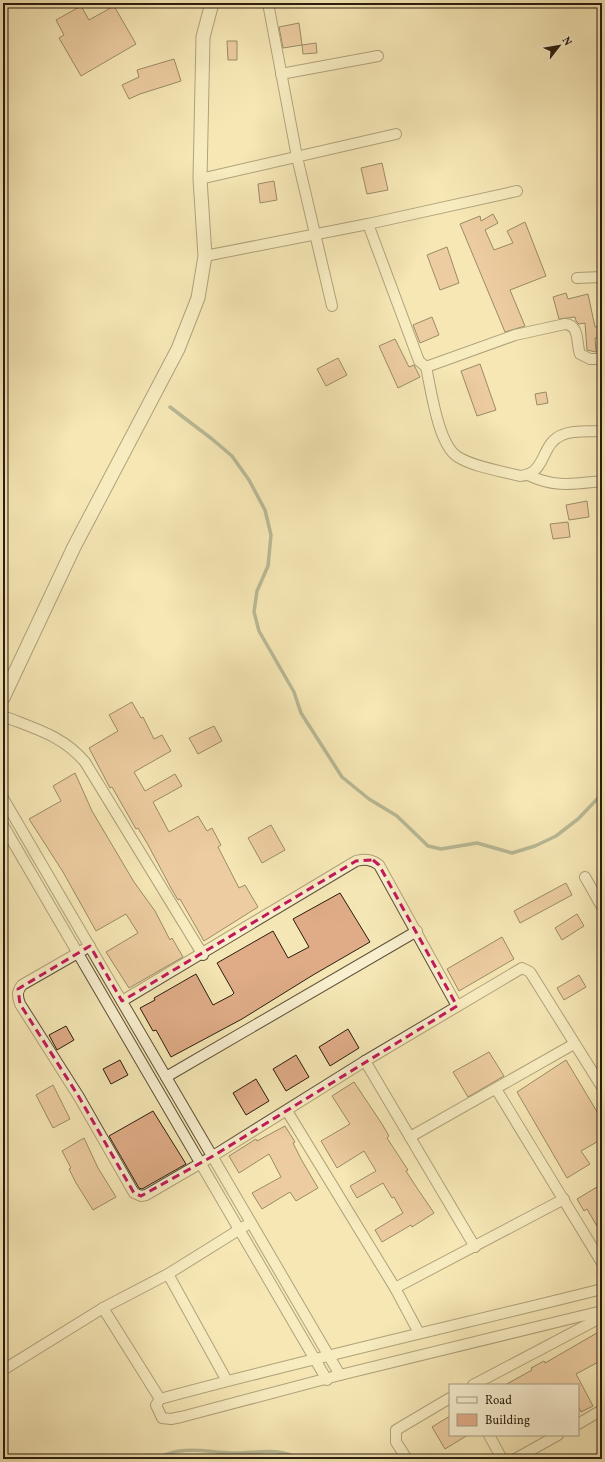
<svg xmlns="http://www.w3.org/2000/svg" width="605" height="1462" font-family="Vollkorn,serif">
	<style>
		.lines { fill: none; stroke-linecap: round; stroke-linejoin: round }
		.stream { stroke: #6e7e6f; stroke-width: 3.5 }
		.building { fill: #dfac87; stroke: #2a1c0d }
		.minor-casing { stroke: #5d4f37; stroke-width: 12 }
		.tertiary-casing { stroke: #5d4f37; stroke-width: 15 }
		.minor { stroke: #f8efcf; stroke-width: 10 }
		.tertiary { stroke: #f8efcf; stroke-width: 13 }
		.marked { fill: none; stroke: #c2185b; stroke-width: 3; stroke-dasharray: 8 5; stroke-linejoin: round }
	</style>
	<rect width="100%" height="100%" fill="#f5e7b5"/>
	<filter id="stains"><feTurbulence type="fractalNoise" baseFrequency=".005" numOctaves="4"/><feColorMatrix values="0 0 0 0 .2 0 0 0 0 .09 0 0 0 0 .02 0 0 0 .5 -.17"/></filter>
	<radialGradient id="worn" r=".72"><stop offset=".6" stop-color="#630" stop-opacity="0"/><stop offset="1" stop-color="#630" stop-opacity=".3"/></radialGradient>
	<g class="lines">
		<!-- stream -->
		<g class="stream">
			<polyline points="170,407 212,439 232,456 249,480 265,510 271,535 268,566 257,591 254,612 259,631 294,692 301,713 342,777 369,799 397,816 428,846 441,849 477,843 512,853 535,846 556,836 578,819 602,794"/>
			<path d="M151,1459c9,-2 19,-7 29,-8 18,-3 35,2 52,2 21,1 47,-7 66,6"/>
		</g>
	</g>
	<!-- building -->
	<g class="building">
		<polygon points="81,6 89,20 114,6 136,44 81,76 59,38 64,35 56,20"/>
		<polygon points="299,23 302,45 283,48 279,27"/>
		<polygon points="227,41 237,41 237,60 228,60"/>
		<polygon points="316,43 317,53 303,54 302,45"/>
		<polygon points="174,59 181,81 140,94 129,99 122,85 139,77 137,70"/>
		<polygon points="382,163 388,190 367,194 361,168"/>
		<polygon points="274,181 277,200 260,203 258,184"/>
		<polygon points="493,214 498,223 485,230 494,250 513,243 507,231 525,222 546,276 510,290 525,326 505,332 460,224 480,216 481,221"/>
		<polygon points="447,247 459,283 440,290 427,255"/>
		<polygon points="566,293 568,299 588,294 595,327 602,326 602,337 595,338 596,352 587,350 585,323 579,324 576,321 575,317 559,319 553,297"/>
		<polygon points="432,317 439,335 420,343 413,325"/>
		<polygon points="395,339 409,367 414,365 420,377 398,388 379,346"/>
		<polygon points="338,358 347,375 326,386 317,369"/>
		<polygon points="480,364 496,410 477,416 461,371"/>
		<polygon points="546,392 548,403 537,405 535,394"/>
		<polygon points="587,501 589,517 569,520 566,505"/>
		<polygon points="568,522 570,537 553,539 550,524"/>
		<polygon points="132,702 141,718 143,717 154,739 162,735 171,751 134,772 145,791 175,774 182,786 153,802 169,832 198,816 207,831 212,828 221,845 218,847 239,888 245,885 258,907 204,941 180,899 178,900 171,888 147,843 138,828 136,829 112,787 110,788 89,748 118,731 109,715"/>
		<polygon points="214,726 222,741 198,754 189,738"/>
		<polygon points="75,773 92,811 134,882 155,911 170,940 172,938 183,957 129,988 106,952 138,933 126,914 96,931 63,872 29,819 61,801 53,786"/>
		<polygon points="271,825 285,850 262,863 248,838"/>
		<polygon points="566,883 572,895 520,923 514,911"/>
		<polygon points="340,893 370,942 313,975 242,1019 171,1057 156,1030 153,1031 140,1008 155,1000 154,998 196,974 213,1005 232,995 234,993 217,963 273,931 288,958 309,947 293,919"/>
		<polygon points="577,914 584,926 562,940 555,928"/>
		<polygon points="502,937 514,959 459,991 447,969"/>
		<polygon points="579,975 586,987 564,1000 557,988"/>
		<polygon points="66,1026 74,1040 57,1050 49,1035"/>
		<polygon points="348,1029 359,1048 330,1066 319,1047"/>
		<polygon points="489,1052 504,1076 468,1097 453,1072"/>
		<polygon points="296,1055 309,1077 286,1091 273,1069"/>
		<polygon points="120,1060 128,1075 111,1084 103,1069"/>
		<polygon points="566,1060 602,1120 602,1139 581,1151 590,1164 567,1178 517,1092"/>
		<polygon points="256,1079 269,1101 246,1115 233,1093"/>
		<polygon points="354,1082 382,1124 389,1136 387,1138 408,1170 406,1171 417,1188 434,1213 412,1227 411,1225 382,1242 375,1230 403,1213 394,1197 392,1198 383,1183 357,1198 350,1186 376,1171 364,1151 337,1168 321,1141 350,1124 332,1096"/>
		<polygon points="53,1085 70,1119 53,1128 36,1095"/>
		<polygon points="153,1111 186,1164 142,1189 139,1188 109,1136"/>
		<polygon points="285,1126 295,1142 293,1143 301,1159 318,1188 296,1201 290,1192 262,1209 252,1193 281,1177 269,1154 239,1173 229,1156 256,1139 257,1141"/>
		<polygon points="84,1138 98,1168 116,1197 93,1210 76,1183 69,1169 71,1168 62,1151"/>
		<polygon points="602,1184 602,1235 587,1209 584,1211 577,1199"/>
		<polygon points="602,1330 602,1360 576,1374 593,1406 581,1412 578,1406 578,1385 505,1385 532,1370 531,1368 544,1361 545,1363"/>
		<polygon points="450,1416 450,1435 468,1435 445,1449 432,1427"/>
	</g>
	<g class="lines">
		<defs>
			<g id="minor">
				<polyline points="268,3 297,157 332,306"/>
				<polyline points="281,74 378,56"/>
				<polyline points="200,179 396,134"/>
				<path d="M368,224l51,137 7,6 89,-32 50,-11c15,1 11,19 15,30l10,5h12"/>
				<polyline points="205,256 368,224 517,191"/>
				<polyline points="577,278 602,277"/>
				<path d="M426,367c5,22 12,78 32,90 16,10 43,14 62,19 27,-2 20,-32 42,-41 11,-5 28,-3 40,-4"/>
				<path d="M528,475c27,13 45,9 74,6"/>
				<path d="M3,716c32,13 59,19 82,46l118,193"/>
				<polyline points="3,798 340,1375"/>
				<polyline points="3,825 327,1380"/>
				<polyline points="585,877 602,907"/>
				<path d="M90,946l-68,39c-5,6 -5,11 -2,19l59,93 55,96 7,3 5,-1 67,-39 152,-95 157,-93 8,4 72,115"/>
				<path d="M122,1001l234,-140c9,-2 15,-2 23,4l78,141"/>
				<polyline points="365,1061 475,1247"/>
				<polyline points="166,1077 417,931"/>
				<polyline points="496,1089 602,1263"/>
				<polyline points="287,1111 395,1288 419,1333"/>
				<polyline points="410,1137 574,1044"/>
				<polyline points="168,1274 227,1381"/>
				<polyline points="395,1288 564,1199"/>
				<path d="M602,1289c-147,37 -295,70 -442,110l-4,6 6,13 9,1 10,-2 159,-42 262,-64"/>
				<polyline points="103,1308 160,1399"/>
				<polyline points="3,1370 103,1308 168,1274 245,1226"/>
				<polyline points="473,1385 602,1317"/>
				<polyline points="578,1424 602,1410"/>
				<polyline points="489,1435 502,1459"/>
				<polyline points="407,1459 396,1442 396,1430 450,1398"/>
				<polyline points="515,1459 558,1435"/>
			</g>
			<polyline id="tertiary" points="3,698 74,547 178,349 198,298 205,256 200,179 203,37 212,3"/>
		</defs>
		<!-- minor casing -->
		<use href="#minor" class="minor-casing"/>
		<!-- tertiary casing -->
		<use href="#tertiary" class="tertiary-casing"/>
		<!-- minor -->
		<use href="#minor" class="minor"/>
		<!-- tertiary -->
		<use href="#tertiary" class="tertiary"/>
	</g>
	<!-- marked area -->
	<path d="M0 0H605V1462H0ZM373,860l6,5 78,141 -244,150 -72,40 -7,-3 -55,-96 -59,-93 -2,-15 72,-43 32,55 234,-140z" fill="#f5e7b5" fill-opacity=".55" fill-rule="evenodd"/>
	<path class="marked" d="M373,860l6,5 78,141 -244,150 -72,40 -7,-3 -55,-96 -59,-93 -2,-15 72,-43 32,55 234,-140z"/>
	<!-- margin -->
	<rect width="605" height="1462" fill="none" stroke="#f5e7b5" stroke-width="16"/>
	<rect x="4" y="4" width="597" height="1454" fill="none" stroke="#2a1c0d" stroke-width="2"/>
	<rect x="8" y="8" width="589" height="1446" fill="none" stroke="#2a1c0d"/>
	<!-- legend -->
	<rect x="449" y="1384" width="130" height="52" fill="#f8efcf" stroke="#a69b81"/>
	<rect x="457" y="1397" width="20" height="6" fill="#f8efcf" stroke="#a69b81"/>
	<text x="485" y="1404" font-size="12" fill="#2a1c0d">Road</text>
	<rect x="457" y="1414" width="20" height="12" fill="#dfac87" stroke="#a69b81"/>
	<text x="485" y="1424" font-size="12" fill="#2a1c0d">Building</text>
	<!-- north arrow -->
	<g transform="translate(559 46) rotate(59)" stroke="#f8efcf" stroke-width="3" paint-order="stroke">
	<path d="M0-3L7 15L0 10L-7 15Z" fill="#2a1c0d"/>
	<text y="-6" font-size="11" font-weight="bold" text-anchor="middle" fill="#2a1c0d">N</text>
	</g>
	<rect width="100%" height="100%" filter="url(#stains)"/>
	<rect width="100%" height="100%" fill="url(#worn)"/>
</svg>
